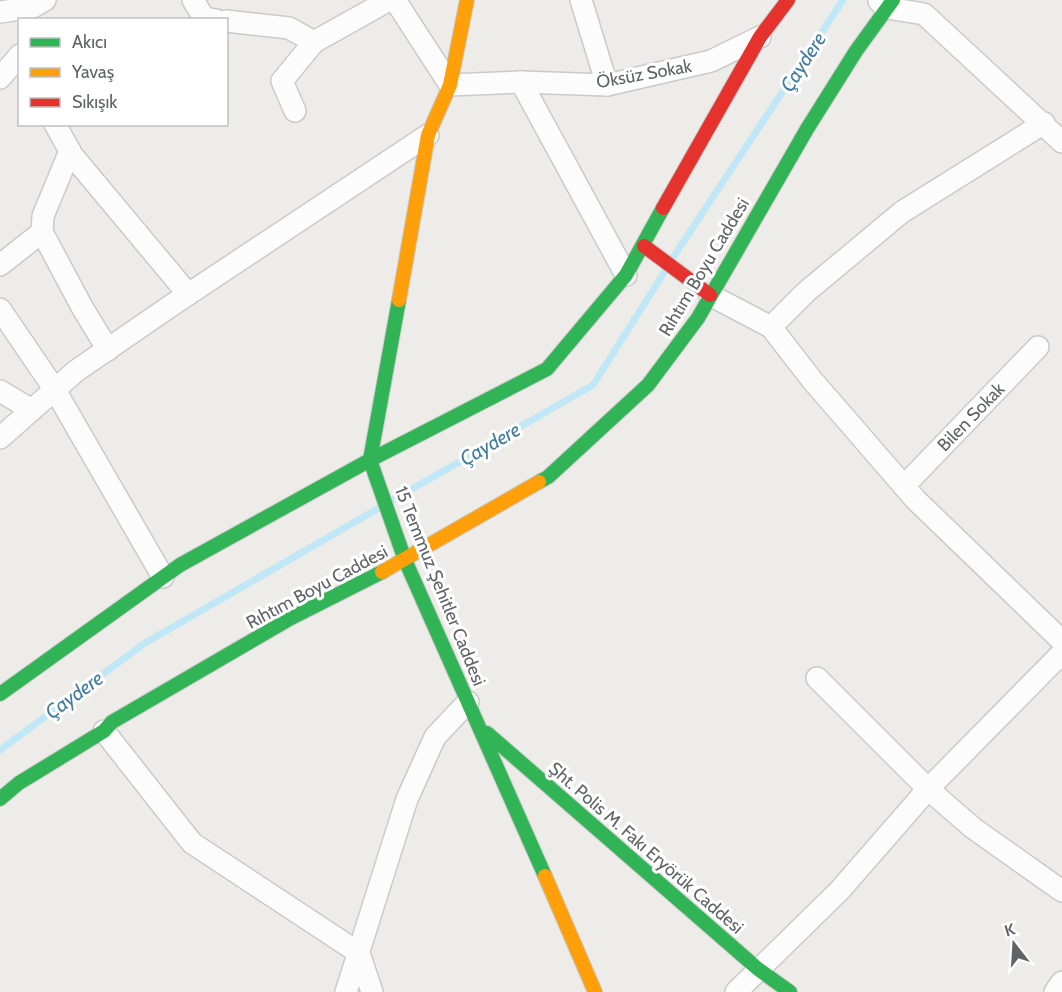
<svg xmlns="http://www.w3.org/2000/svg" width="1062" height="992" font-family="Cabin,sans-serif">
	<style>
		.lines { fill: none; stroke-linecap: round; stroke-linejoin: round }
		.stream { stroke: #c0e7f6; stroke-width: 7 }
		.street-casing { stroke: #cacaca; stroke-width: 24 }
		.fast-casing { stroke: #c8c9c8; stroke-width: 16 }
		.slow-casing { stroke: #c8c9c8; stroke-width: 16 }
		.jam-casing { stroke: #c8c9c8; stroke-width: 16 }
		.street { stroke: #fcfcfc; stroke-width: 21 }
		.fast { stroke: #30b455; stroke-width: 14 }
		.slow { stroke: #ff9f0a; stroke-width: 14 }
		.jam { stroke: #e5322d; stroke-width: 14 }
		.labels { text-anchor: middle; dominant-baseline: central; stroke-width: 6; stroke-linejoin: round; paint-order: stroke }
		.street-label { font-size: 18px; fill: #5f6467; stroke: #fff }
		.water-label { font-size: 20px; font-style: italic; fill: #427c9d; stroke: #fff }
	</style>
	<rect width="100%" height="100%" fill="#eeece9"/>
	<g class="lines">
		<!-- stream -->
		<g class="stream">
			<polyline points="672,259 843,0"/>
			<polyline points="391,501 593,385 665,271"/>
			<polyline points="0,750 145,643 379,508"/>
		</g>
		<defs>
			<g id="street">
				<polyline points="193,0 204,18 216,20"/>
				<polyline points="395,0 450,85 521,82 607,85 711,61 760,37"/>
				<polyline points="581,0 607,85"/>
				<polyline points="879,1 887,8 924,14 1062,142"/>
				<polyline points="0,12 33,7 45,0"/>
				<polyline points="226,21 289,28 314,42 389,0"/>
				<polyline points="0,78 20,55"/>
				<polyline points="521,82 626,275"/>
				<polyline points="295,111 282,81 314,42"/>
				<polyline points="55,124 72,155 188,294"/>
				<polyline points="70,151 43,216 42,232 82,307 108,350"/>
				<polyline points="0,265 42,232"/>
				<polyline points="710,295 771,327 812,380 916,500 1062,641"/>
				<polyline points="0,309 55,390 163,577"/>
				<polyline points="771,327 806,292 902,212 1044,123"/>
				<polyline points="0,391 32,410"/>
				<polyline points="0,438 76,371 172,305 428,135"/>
				<polyline points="904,486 1038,347"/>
				<polyline points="817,678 928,789 973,828 1062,891"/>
				<polyline points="104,731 192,843 359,953 372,992"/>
				<polyline points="346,992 407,799 435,737 468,702"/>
				<polyline points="736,992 840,890 928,789 1062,653"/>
				<polyline points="1055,992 1062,982"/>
			</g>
			<g id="fast">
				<polyline points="399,300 370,460 405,560 545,876"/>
				<polyline points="539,482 548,477 648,385 698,318 807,129 856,51 893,0"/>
				<polyline points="0,694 180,565 370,460 547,369 626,275 663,208"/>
				<polyline points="487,733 758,969 790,992"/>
				<polyline points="0,799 19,783 104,731 112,722 291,618 382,572"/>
			</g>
			<g id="slow">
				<polyline points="399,300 428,135 450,85 467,0"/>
				<polyline points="382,572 539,482"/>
				<polyline points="545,876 595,992"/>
			</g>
			<g id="jam">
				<polyline points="663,208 760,37 788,0"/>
				<polyline points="644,246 710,295"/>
			</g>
		</defs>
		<!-- street casing -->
		<use href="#street" class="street-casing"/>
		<!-- fast casing -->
		<use href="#fast" class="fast-casing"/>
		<!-- slow casing -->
		<use href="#slow" class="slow-casing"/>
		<!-- jam casing -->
		<use href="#jam" class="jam-casing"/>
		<!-- street -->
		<use href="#street" class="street"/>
		<!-- fast -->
		<use href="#fast" class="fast"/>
		<!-- slow -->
		<use href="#slow" class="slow"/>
		<!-- jam -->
		<use href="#jam" class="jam"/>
	</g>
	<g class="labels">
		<!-- street labels -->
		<g class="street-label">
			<text transform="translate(644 74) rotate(-10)">Öksüz Sokak</text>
			<text transform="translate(704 267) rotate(-59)">Rıhtım Boyu Caddesi</text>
			<text transform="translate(971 417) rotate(-46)">Bilen Sokak</text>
			<text transform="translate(440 586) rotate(68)">15 Temmuz Şehitler Caddesi</text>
			<text transform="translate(317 587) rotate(-28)">Rıhtım Boyu Caddesi</text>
			<text transform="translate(646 848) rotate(41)">Şht. Polis M. Fakı Eryörük Caddesi</text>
		</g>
		<!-- water labels -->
		<g class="water-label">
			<text transform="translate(803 62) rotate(-57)">Çaydere</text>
			<text transform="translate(490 444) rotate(-30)">Çaydere</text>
			<text transform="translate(74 695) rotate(-36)">Çaydere</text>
		</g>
	</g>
	<!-- legend -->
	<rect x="18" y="18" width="210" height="108" fill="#ffffff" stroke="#bfc1c2" stroke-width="1.5"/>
	<rect x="30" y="38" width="30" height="9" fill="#30b455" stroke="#bfc1c2" stroke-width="1.5"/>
	<text x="72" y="48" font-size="18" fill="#5f6467">Akıcı</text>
	<rect x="30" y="68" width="30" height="9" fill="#ff9f0a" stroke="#bfc1c2" stroke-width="1.5"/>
	<text x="72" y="78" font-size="18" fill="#5f6467">Yavaş</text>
	<rect x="30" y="98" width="30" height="9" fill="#e5322d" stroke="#bfc1c2" stroke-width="1.5"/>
	<text x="72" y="108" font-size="18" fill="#5f6467">Sıkışık</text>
	<!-- north arrow -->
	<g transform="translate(1014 944) rotate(343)" stroke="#ffffff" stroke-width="4.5" paint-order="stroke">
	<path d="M0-4.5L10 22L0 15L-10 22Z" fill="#5f6467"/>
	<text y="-9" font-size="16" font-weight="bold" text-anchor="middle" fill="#5f6467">K</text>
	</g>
</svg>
